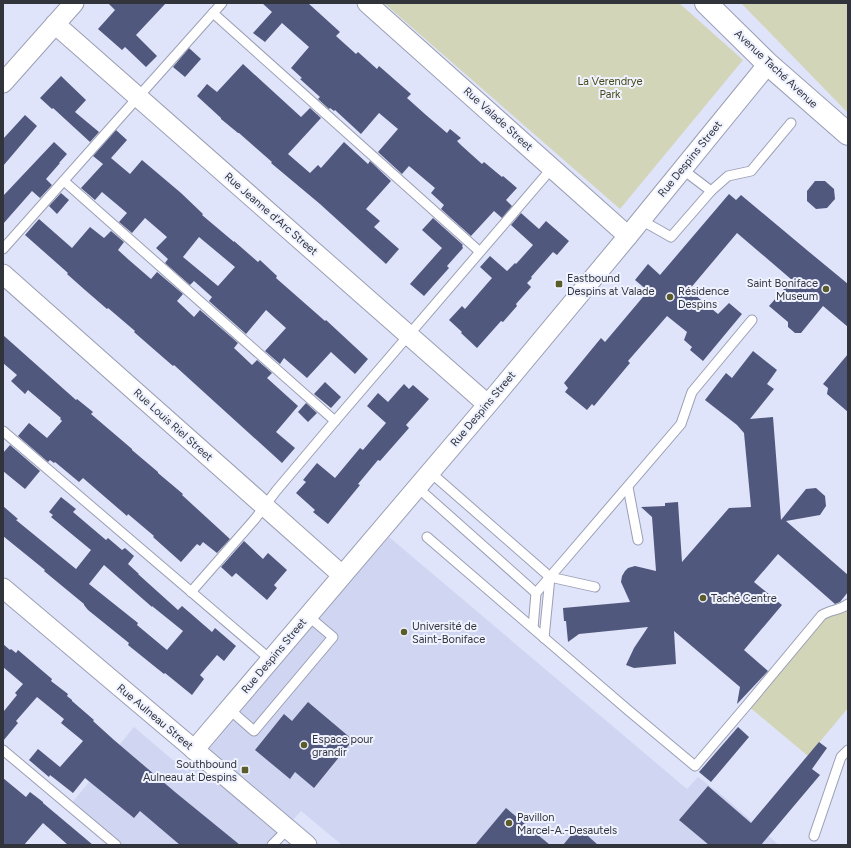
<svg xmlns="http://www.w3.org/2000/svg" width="851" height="848" font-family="Figtree,sans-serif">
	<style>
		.built { fill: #d0d6f2 }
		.green { fill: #d3d5b8 }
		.building { fill: #51587d; fill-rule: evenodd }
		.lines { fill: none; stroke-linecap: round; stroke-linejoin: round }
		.service-casing { stroke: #9b9fb4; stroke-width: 11 }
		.minor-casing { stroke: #9b9fb4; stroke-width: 21 }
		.tertiary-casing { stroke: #9b9fb4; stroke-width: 24 }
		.service { stroke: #fff; stroke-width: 9 }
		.minor { stroke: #fff; stroke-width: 19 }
		.tertiary { stroke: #fff; stroke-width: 22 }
		.poi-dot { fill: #5a5c29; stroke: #eff2ff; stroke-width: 1.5 }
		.labels { text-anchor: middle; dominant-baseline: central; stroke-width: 4; stroke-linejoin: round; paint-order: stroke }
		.street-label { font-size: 11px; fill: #32343c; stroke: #eff2ff }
		.park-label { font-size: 11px; fill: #484a16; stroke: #eff2ff }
		.poi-label { font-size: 11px; fill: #32343c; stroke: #eff2ff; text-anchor: start }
	</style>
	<rect width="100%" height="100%" fill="#dfe4fa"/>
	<!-- built -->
	<polygon class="built" points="389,537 687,789 698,777 723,796 779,845 342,845 301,811 270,845 119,845 71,804 134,727 187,772"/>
	<!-- green -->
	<g class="green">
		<polygon points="384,3 679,3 743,60 620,209"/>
		<polygon points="741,3 848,3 848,113 845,110"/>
		<polygon points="848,604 848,708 808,756 747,705 822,615"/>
	</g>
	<!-- building -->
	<g class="building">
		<polygon points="108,3 166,3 136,35 157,56 146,67 125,47 122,50 98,29 115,10"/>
		<polygon points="262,3 308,3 340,32 336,36 356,54 358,52 377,69 379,66 411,94 407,98 426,115 447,133 450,129 461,138 457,141 462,146 482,164 484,162 502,177 503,176 517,188 506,200 512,206 502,218 494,211 471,236 441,209 444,205 431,193 435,188 409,166 402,174 378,152 398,129 379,113 361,134 335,110 334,111 330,108 329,109 318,99 320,97 300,79 302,78 291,68 309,47 282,23 265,42 253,33 272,12"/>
		<polygon points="189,48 201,59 185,77 173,67"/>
		<polygon points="243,64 301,117 310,108 321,118 288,154 310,173 318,165 321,168 344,142 368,164 370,161 391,181 366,209 380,221 374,227 399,249 386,264 320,204 271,163 272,162 239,133 238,133 221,119 221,118 197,96 207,84 217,92"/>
		<polygon points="61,76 86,100 75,112 99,132 90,142 53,108 52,109 40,98"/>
		<polygon points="25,115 37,126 3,166 3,139"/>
		<path d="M116,130l11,10 -16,18 19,16 12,-14 39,33 22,21 -1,1 32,27v-1l24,21 2,-2 17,16 -1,2 49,43 1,-1 42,39 -13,15 -24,-22 -24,26 -23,-20 -4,6 -15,-13 21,-23 -20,-18 -20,24 -37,-33 3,-4 -18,-16 -4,4 -25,-22 3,-4 -12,-11 11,-11 -22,-19 -13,15 -13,-11 8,-9 -25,-21 -7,8 -14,-12 22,-24 -10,-8zM199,237l36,30 -17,19 -35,-29z"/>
		<polygon points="54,142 67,154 59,163 60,163 46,179 52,185 40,198 32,191 3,224 3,196"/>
		<polygon points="815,181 825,181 834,189 835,199 827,208 816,209 807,201 807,191"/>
		<polygon points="61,193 69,200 57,214 49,206"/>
		<polygon points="729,194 736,200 741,195 808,251 848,284 848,327 823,306 801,333 795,333 788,327 788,322 769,306 792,280 737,233 689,290 718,314 729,303 742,314 703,361 690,350 692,347 684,340 687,332 667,316 628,361 630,363 594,406 592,404 587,410 565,392 568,388 564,383 601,338 605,342 648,291 635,280 648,264 660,275"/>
		<polygon points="521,213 539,229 546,221 569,241 557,255 553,252 531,277 532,278 527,283 531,287 516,304 517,306 503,322 501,321 477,348 461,333 462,332 449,320 462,306 465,309 492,278 480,267 490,256 507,271 515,263 516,264 533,245 511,225"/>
		<polygon points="433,218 463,245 462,246 463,248 447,266 449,268 424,296 410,284 442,248 422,230"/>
		<polygon points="39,219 72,248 90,227 104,238 111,231 124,242 118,250 129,260 151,279 157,272 183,294 177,301 194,317 200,310 238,343 234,348 252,365 257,360 272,373 267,378 298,406 276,432 295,448 282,463 174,365 173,366 150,346 134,332 135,331 108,308 107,309 85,290 67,274 68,273 25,235"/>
		<polygon points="3,335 76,400 77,399 93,412 91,414 132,449 132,450 158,472 158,473 183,494 182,495 230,539 217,553 203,542 200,546 197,544 181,562 153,537 154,536 128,514 127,516 83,478 79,482 55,462 54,463 50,460 48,462 18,436 29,423 47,438 62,421 60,419 61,418 28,390 25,394 11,381 17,375 3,363"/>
		<polygon points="753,351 777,370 767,384 774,389 750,419 773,417 781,520 806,489 816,488 825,496 826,506 820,515 786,521 848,575 848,592 840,602 835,604 778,554 754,582 782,605 744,650 768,671 737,704 740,687 674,631 676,664 634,668 626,665 634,648 648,627 579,634 568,642 566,621 564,621 563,608 630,602 621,582 622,576 625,571 628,568 635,566 656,571 652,517 641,507 665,506 665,503 678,502 682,562 729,508 751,507 744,433 737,425 705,400 726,373 732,378"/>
		<polygon points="848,354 848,412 827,394 828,388 823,384"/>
		<polygon points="325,382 341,397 331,408 314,394"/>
		<polygon points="404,384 409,389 413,385 429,399 406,425 409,428 380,461 378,460 358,484 360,485 328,524 313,512 315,510 296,493 306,482 303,480 317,463 335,478 360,448 363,450 386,423 367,406 378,393 388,402"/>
		<polygon points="306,403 317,413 308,422 298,412"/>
		<polygon points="10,445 40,471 25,489 3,471 3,453"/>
		<path d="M61,497l15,12 -3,3 33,28 2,-2 14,12 3,-2 9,8 -6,8 11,10h-1l40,36 4,-4 30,26 3,-4 21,18 -12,15 -7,-6 -17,20 4,4 -12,16 -27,-22 -1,1 -36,-29 1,-2 -41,-33 -4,-5v-1l-40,-33 1,-1 -42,-34v-30l15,13 -2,1 60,49 15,-19 -40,-33 2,-2 -4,-3zM104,565l48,42v-1l31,25 -16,19 -30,-25 1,-2 -49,-39z"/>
		<polygon points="244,541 263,559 268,553 287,570 274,585 277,588 267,600 236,573 232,577 221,567"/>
		<polygon points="3,644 10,650 11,649 16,653 18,650 52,679 51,681 68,694 67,696 72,700 72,701 94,720 93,721 114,740 175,792 240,845 180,845 140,811 134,818 85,778 73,793 50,775 49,777 29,760 38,749 60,767 83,741 61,723 64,719 37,697 16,721 18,723 3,741 3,710 4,711 17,695 15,693 23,684 3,667"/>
		<polygon points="308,702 353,740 314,788 295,772 290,779 255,750 284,714 292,721"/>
		<polygon points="738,727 749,737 711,782 699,772"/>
		<polygon points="819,742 827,748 812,769 820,775 761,845 709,845 679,820 708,786 751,823"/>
		<polygon points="3,778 26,797 30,792 43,802 43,803 93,845 68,845 43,823 24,845 3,845"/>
		<polygon points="506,808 550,845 475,845"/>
		<polygon points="578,827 598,845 563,845"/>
	</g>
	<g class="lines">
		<defs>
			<g id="service">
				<polyline points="213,13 479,251"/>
				<polyline points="64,181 335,421"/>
				<polyline points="711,191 728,176 751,171 791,123"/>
				<polyline points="641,220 671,237 711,191 682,169"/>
				<polyline points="3,249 123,114 222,3"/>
				<polyline points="3,431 271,660"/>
				<polyline points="430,472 550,577 595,587"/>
				<polyline points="417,487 536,593"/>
				<polyline points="628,487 638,540"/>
				<path d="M427,537l201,173 67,56 52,-61 75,-90c8,-5 19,-5 26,-11"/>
				<polyline points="191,592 255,519 276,491 335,421 552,168"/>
				<polyline points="533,628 536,593 568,556 681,424 692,392 752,320"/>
				<polyline points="544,638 550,577"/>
				<polyline points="229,709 254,731 333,637 308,616"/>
				<polyline points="3,750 116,845"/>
				<polyline points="814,836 841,757 848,750"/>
				<polyline points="272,845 288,829"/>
			</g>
			<g id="minor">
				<polyline points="367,3 628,236"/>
				<polyline points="55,24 487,404"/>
				<polyline points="3,83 74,3"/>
				<polyline points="3,274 342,575"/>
				<polyline points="3,588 307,845"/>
				<polyline points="194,750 500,390 628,236 768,64"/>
			</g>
			<polyline id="tertiary" points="706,3 768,64 848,134"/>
		</defs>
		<!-- service casing -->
		<use href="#service" class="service-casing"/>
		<!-- minor casing -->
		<use href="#minor" class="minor-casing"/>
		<!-- tertiary casing -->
		<use href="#tertiary" class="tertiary-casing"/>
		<!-- service -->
		<use href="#service" class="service"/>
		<!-- minor -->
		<use href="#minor" class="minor"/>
		<!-- tertiary -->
		<use href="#tertiary" class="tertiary"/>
	</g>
	<!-- markers -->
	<g class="poi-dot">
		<rect x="555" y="280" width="8" height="8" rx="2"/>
		<circle cx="826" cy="289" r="4"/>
		<circle cx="670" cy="297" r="4"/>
		<circle cx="703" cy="598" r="4"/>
		<circle cx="404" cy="632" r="4"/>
		<circle cx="304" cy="745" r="4"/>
		<rect x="241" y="766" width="8" height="8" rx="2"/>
		<circle cx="509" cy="823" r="4"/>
	</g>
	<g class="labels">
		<!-- street labels -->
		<g class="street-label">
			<text transform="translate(776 69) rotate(43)">Avenue Taché Avenue</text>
			<text transform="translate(498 119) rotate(42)">Rue Valade Street</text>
			<text transform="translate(690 159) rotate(-51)">Rue Despins Street</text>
			<text transform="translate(271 214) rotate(41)">Rue Jeanne d'Arc Street</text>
			<text transform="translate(483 409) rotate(-50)">Rue Despins Street</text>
			<text transform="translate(173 425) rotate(42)">Rue Louis Riel Street</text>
			<text transform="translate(274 656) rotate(-50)">Rue Despins Street</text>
			<text transform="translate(155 717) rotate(40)">Rue Aulneau Street</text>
		</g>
		<!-- park labels -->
		<g class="park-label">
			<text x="610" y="81">La Verendrye<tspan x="610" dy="13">Park</tspan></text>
		</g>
		<!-- poi labels -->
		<g class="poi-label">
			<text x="567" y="278">Eastbound<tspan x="567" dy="13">Despins at Valade</tspan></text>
			<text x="818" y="283" text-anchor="end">Saint Boniface<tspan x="818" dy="13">Museum</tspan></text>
			<text x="678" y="291">Résidence<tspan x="678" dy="13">Despins</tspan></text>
			<text x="711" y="598">Taché Centre</text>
			<text x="412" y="626">Université de<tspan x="412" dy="13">Saint-Boniface</tspan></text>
			<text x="312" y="739">Espace pour<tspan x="312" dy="13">grandir</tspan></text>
			<text x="237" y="764" text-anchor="end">Southbound<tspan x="237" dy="13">Aulneau at Despins</tspan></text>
			<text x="517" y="817">Pavillon<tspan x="517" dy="13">Marcel-A.-Desautels</tspan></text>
		</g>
	</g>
	<!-- border -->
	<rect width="851" height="848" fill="none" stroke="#32343c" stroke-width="8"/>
</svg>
